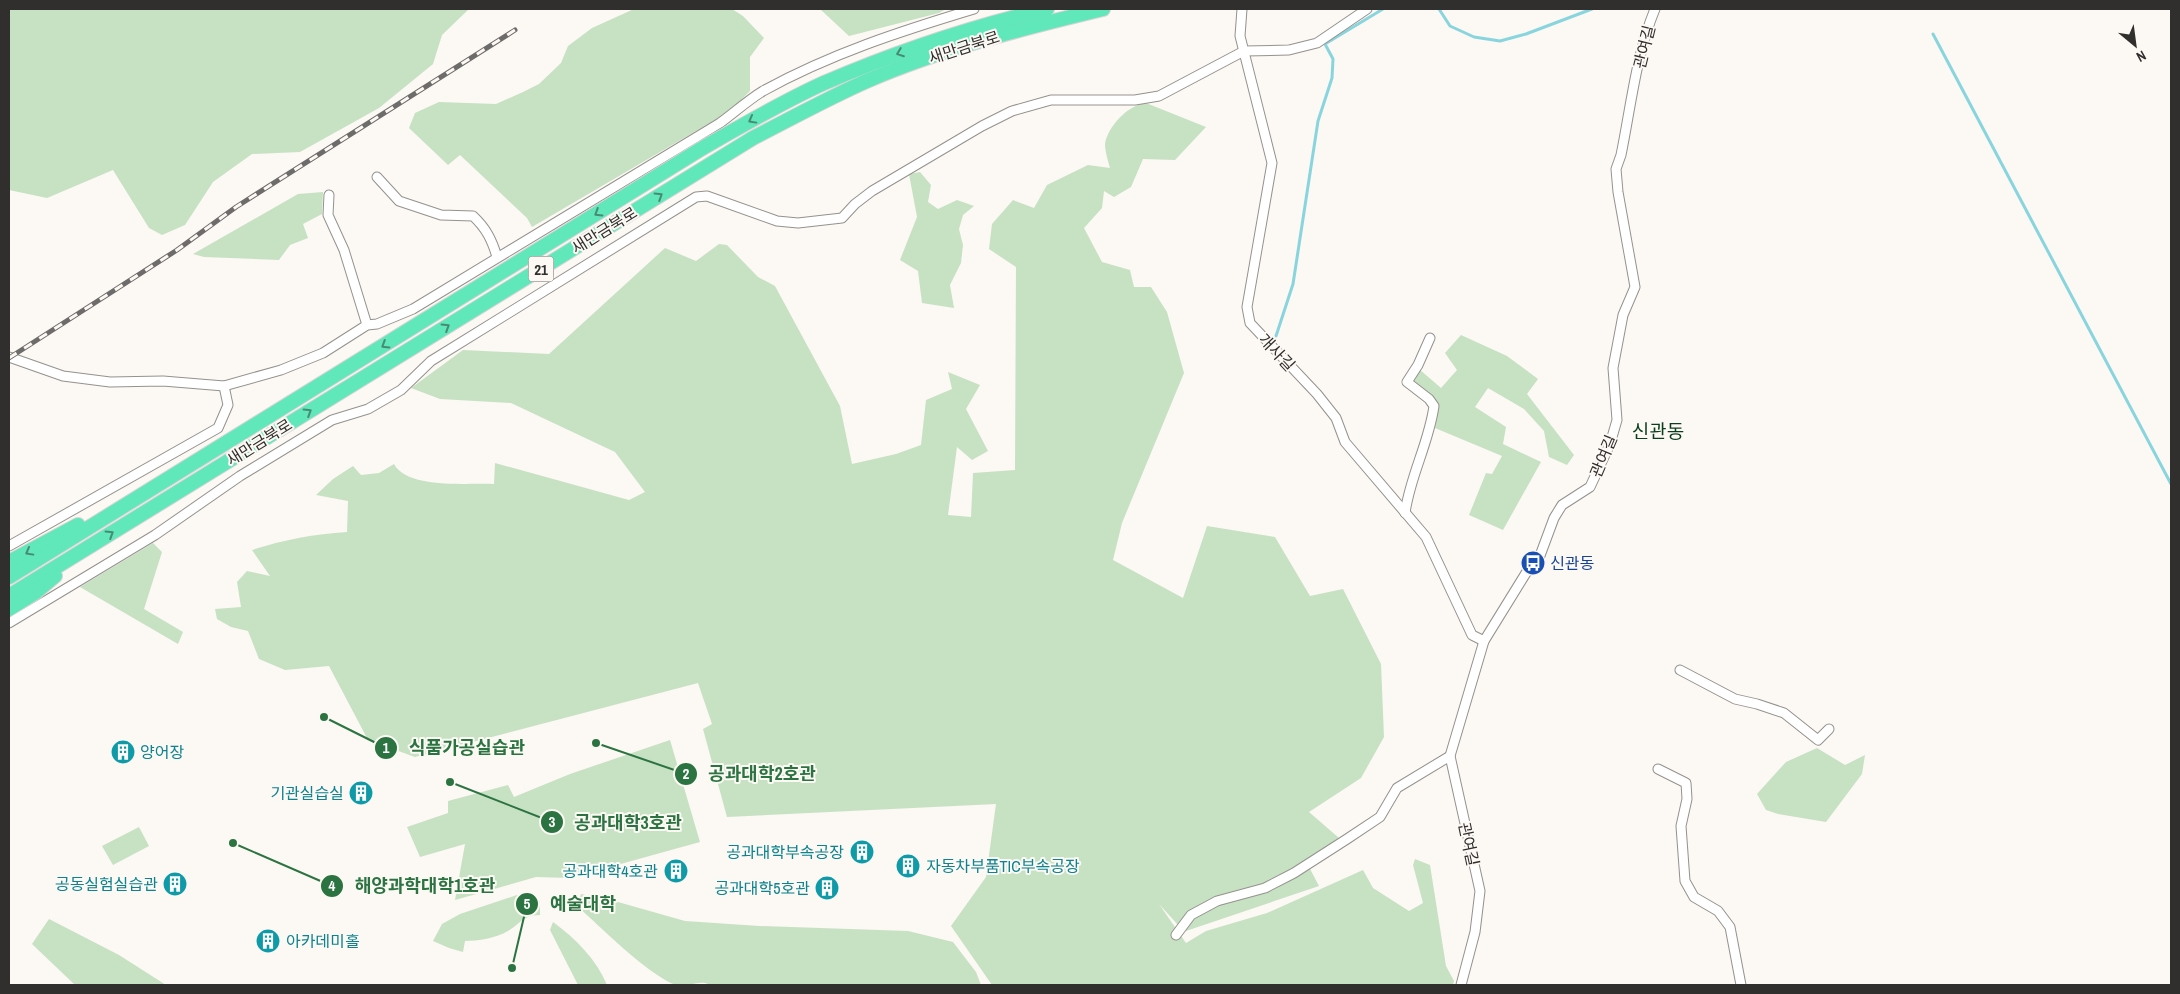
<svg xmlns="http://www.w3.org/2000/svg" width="2180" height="994" font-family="'Archivo Narrow','Noto Sans KR',sans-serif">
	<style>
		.green { fill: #c7e1c3 }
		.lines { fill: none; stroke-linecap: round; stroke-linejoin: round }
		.stream { stroke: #89d5de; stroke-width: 3 }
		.minor-casing { stroke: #95928e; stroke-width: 11 }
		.highway-casing { stroke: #d6d5d5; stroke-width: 16 }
		.minor { stroke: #fff; stroke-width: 9 }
		.highway { stroke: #60e7ba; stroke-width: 14 }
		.rail-casing { stroke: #6e6c6a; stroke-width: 5 }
		.rail { stroke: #fcf8f4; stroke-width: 3; stroke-dasharray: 9; stroke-linecap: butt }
		.oneway { stroke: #488b74 }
		.labels { text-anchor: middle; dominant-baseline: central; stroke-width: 4; stroke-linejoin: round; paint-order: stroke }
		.shield { fill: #fcf8f4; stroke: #6e6b69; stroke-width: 1 }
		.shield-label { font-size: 15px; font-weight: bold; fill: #312f2e }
		.street-label { font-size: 16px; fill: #312f2e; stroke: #fcf8f4 }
		.transit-label { font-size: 16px; fill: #164399; stroke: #fcf8f4; text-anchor: start }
		.culture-label { font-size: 16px; fill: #0d838f; stroke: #fcf8f4; text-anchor: end }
		.quarter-label { font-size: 19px; fill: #093e1c; stroke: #fcf8f4 }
		.leader { fill: none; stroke: #2b7441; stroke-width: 2 }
		.callout-dot { fill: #2b7441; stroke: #fcf8f4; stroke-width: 2 }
		.mark-label { font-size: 15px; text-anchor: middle; font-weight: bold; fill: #fff }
		.callout-label { font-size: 18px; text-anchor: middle; font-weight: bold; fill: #2b7441; stroke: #fcf8f4; stroke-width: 4; stroke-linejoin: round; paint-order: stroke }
	</style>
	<rect width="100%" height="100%" fill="#fcf8f4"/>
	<!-- green -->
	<g class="green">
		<polygon points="9,9 469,9 442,35 433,64 379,108 300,152 252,154 213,182 185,225 162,235 149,228 113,170 47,198 9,190"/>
		<polygon points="634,9 732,9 743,16 764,38 750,57 750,91 730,111 532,227 527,218 460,155 448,165 409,128 415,113 439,102 496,104 523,92 539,84 561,63 568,46 592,28"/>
		<polygon points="820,9 946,9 939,13 849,36"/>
		<path d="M1146,103l60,24 -31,33 -32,-1 -12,28 -17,10 -10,-6 -2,17 -18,20 18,34 28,8 4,17h17l16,25 17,61 -62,150 -9,37 70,38 24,-72 68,11 35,59 33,-7 38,75 3,73 -23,41 -52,34 30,26 -49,34 -33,15 -37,9 -28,13 -14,16 -19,-21 27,39 20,-12 61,-18 96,-43 10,18 36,23 14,-8 -10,-38 2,-6 15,6 16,101 8,15 -1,4h-461l-41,-59 35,-49 10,-73 -269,13 -24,-88 9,-5 -14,-41 -283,74 -47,-17 -39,-74 -44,4 -26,-11 -11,-28 -17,-4 -14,-8 -2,-10 26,-2 -4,-25 10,-11 23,5 -18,-26c31,-10 62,-16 95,-18l1,-31 -32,-6 17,-16 20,-13 8,9 18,-2 15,-9c13,25 73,19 100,20l1,-21 134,37 16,-8 -30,-40 -104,-49 -71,-4 -29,-11 52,-38 86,4 116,-106 31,13 23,-17 8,1 31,32 17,9 65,120 12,58 44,-10 25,-9 5,-45 26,-11 -4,-17 32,13 -14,24 22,42 -16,9 -15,-13 -9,68 23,2 2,-44 42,-3 1,-203 -27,-18 3,-25 21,-24 21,8 13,-23 41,-20 22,3c-2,-7 -5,-17 -5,-24 3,-18 23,-39 41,-41z"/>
		<polygon points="920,172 931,185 928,202 938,209 957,200 974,206 963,215 959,229 963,245 961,263 950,285 954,308 922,303 918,271 900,260 917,217 909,174"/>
		<polygon points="323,192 322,214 303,224 308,238 290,245 279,260 204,257 193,254 298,194"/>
		<polygon points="1461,335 1507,356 1538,379 1527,394 1574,455 1567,465 1549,457 1544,431 1524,409 1488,388 1475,407 1506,427 1503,444 1541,462 1503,530 1469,515 1486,473 1492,474 1502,456 1435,428 1438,402 1411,382 1419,369 1441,388 1457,370 1445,353"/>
		<polygon points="153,543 162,552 144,609 183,632 178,644 80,587"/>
		<polygon points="670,740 700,842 570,878 536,877 455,900 465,844 420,857 407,827 448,813 448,801 508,785 514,797 570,774"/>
		<polygon points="1817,748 1845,765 1865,755 1862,774 1826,822 1778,814 1766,810 1757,794 1786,762"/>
		<polygon points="139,827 149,846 113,865 102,846"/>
		<path d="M1309,867l10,19 -136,46c6,-23 102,-55 126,-65z"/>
		<path d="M581,894l37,8 67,19 74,5 149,5 45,11 23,30 5,13h-271c-11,-7 -25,5 -37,-1 -29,-13 -71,-56 -96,-78z"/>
		<path d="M517,895l23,6v14c-19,1 -17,7 -32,16 -12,7 -30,10 -43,10l-2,11 -14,-4 -16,-7 9,-17 18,-10z"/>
		<polygon points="49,919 119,955 166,985 75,985 32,944"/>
		<path d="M553,922c23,17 43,37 54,63h-29l-28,-55z"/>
	</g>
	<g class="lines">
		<!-- stream -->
		<g class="stream">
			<polyline points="1439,9 1450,26 1474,37 1500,41 1526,34 1592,9"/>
			<polyline points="1933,34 2171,484"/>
			<polyline points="1276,336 1293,284 1318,121 1332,78 1333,59 1325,44 1383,9"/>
		</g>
		<defs>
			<g id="minor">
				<polyline points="1242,9 1240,36 1272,163 1247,307 1250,323 1317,394 1336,418 1345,442 1426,537 1472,635 1484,641"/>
				<path d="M377,177l22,24 42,14 32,1c13,12 19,24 24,41"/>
				<polyline points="329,195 328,215 344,250 367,325"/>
				<path d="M9,357l54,19 47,6 53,-1 61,5 57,-16 42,-17 44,-28 10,-1 36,-15 307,-186c14,-10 28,-23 43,-32 67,-37 138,-60 211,-82"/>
				<path d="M1405,513c5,-37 24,-70 29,-107l-5,-7 -22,-17 11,-17 12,-27"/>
				<polyline points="9,546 218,428 228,405 224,386"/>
				<polyline points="9,623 155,535 240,476 332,420 368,409 401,390 431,361 696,197 707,196 777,221 798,223 842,218 855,204 872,191 982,126 1012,111 1051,100 1135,100 1159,96 1244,51 1289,50 1317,43 1367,9"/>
				<polyline points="1680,670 1735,699 1757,704 1784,713 1818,740 1829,729"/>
				<polyline points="1658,769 1686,783 1687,799 1681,826 1685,881 1694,897 1718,911 1730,927 1741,985"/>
				<polyline points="1176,935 1191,915 1217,901 1265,888 1294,873 1347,839 1380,817 1397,788 1450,756"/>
				<path d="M1461,985l14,-53 5,-41 -30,-135 34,-115 42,-68 12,-12 16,-43 8,-13 28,-18 20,-43 7,-24 -4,-52 10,-53 12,-28 -17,-95 -2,-23 5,-14c10,-49 15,-100 34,-146"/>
			</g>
			<g id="highway">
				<polyline points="9,562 78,525"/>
				<path d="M9,577l692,-428c40,-23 81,-47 123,-66 72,-31 147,-56 223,-74"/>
				<path d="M9,596l744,-458c39,-20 77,-41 116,-58 75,-32 155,-52 234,-71"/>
				<polyline points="9,609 36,592 55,576"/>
			</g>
		</defs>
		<!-- minor casing -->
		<use href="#minor" class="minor-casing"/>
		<!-- highway casing -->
		<use href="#highway" class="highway-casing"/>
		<!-- minor -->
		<use href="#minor" class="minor"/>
		<!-- highway -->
		<use href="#highway" class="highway"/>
		<defs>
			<polyline id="rail" points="9,358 177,250 236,207 515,30"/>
		</defs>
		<!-- rail casing -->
		<use href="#rail" class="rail-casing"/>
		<!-- rail -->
		<use href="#rail" class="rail"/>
	</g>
	<!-- one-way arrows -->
	<defs><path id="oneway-chevron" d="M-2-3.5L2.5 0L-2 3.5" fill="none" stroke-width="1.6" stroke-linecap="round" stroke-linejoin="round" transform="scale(1.25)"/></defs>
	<g class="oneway">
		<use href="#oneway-chevron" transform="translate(900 53) rotate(159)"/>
		<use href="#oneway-chevron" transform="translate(752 120) rotate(151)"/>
		<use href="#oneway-chevron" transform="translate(659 196) rotate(-32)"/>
		<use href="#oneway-chevron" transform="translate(598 213) rotate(148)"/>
		<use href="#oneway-chevron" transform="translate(446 327) rotate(-32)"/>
		<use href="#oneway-chevron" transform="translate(385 345) rotate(148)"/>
		<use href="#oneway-chevron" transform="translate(308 412) rotate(-32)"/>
		<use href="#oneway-chevron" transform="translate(110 534) rotate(-32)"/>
		<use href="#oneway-chevron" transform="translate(29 552) rotate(151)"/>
	</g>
	<!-- icons -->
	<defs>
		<symbol id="bus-disc" viewBox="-11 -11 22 22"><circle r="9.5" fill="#1a4fb4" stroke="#fcf8f4"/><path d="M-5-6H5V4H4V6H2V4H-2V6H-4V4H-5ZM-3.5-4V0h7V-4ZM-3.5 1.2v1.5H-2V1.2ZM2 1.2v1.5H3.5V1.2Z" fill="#fff"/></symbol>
		<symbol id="building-disc" viewBox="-11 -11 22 22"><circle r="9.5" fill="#0f9aa8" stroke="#fcf8f4"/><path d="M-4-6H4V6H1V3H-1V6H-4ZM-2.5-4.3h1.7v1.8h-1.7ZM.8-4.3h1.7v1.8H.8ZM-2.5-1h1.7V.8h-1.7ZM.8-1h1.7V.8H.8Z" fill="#fff"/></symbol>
	</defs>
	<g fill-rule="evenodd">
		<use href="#bus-disc" x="1519" y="549" width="28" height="28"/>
		<use href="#building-disc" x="109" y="738" width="28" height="28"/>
		<use href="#building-disc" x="347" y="779" width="28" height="28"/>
		<use href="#building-disc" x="848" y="838" width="28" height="28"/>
		<use href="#building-disc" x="894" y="852" width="28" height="28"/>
		<use href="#building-disc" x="662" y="857" width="28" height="28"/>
		<use href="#building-disc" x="161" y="870" width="28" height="28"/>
		<use href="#building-disc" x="813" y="874" width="28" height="28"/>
		<use href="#building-disc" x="254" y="927" width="28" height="28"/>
	</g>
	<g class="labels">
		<!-- shield labels -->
		<rect class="shield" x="528.5" y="256.5" width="25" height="25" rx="4"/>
		<g class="shield-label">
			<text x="541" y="269">21</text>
		</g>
		<!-- street labels -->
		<g class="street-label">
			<text transform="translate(964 47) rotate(-18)">새만금북로</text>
			<text transform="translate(1644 47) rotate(-76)">관여길</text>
			<text transform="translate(604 230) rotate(-32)">새만금북로</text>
			<text transform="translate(1277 352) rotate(47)">개사길</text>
			<text transform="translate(259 442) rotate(-32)">새만금북로</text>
			<text transform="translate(1603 456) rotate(-67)">관여길</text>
			<text transform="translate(1469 844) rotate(78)">관여길</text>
		</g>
		<!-- transit labels -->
		<g class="transit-label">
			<text x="1550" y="563">신관동</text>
		</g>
		<!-- culture labels -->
		<g class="culture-label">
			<text x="140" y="752" text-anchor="start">양어장</text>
			<text x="344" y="793">기관실습실</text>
			<text x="844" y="852">공과대학부속공장</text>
			<text x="926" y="866" text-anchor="start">자동차부품TIC부속공장</text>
			<text x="658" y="871">공과대학4호관</text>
			<text x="158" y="884">공동실험실습관</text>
			<text x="810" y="888">공과대학5호관</text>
			<text x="286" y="941" text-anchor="start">아카데미홀</text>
		</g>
		<!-- quarter labels -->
		<g class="quarter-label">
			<text x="1658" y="431">신관동</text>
		</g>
	</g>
	<!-- callouts -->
	<path class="leader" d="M324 717L386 748M596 743L686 774M450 782L552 822M233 843L332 886M512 968L527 904"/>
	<g class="callout-dot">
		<circle cx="324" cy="717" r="5"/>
		<circle cx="596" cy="743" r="5"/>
		<circle cx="450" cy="782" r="5"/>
		<circle cx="233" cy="843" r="5"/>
		<circle cx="512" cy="968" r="5"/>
		<circle cx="386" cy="748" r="12"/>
		<circle cx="686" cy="774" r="12"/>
		<circle cx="552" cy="822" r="12"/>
		<circle cx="332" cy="886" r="12"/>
		<circle cx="527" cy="904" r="12"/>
	</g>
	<g class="mark-label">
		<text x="386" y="753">1</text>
		<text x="686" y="779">2</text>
		<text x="552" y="827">3</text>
		<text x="332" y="891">4</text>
		<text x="527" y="909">5</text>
	</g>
	<g class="callout-label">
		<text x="467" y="754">식품가공실습관</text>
		<text x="762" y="780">공과대학2호관</text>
		<text x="628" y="829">공과대학3호관</text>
		<text x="425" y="892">해양과학대학1호관</text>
		<text x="583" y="910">예술대학</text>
	</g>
	<!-- border -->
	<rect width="2180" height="994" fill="none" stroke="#312f2e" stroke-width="20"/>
	<!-- north arrow -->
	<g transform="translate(2135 45) rotate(151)" stroke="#fcf8f4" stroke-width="4" paint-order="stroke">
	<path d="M0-4L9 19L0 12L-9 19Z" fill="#312f2e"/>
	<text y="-8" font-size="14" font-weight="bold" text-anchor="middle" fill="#312f2e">N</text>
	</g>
</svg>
